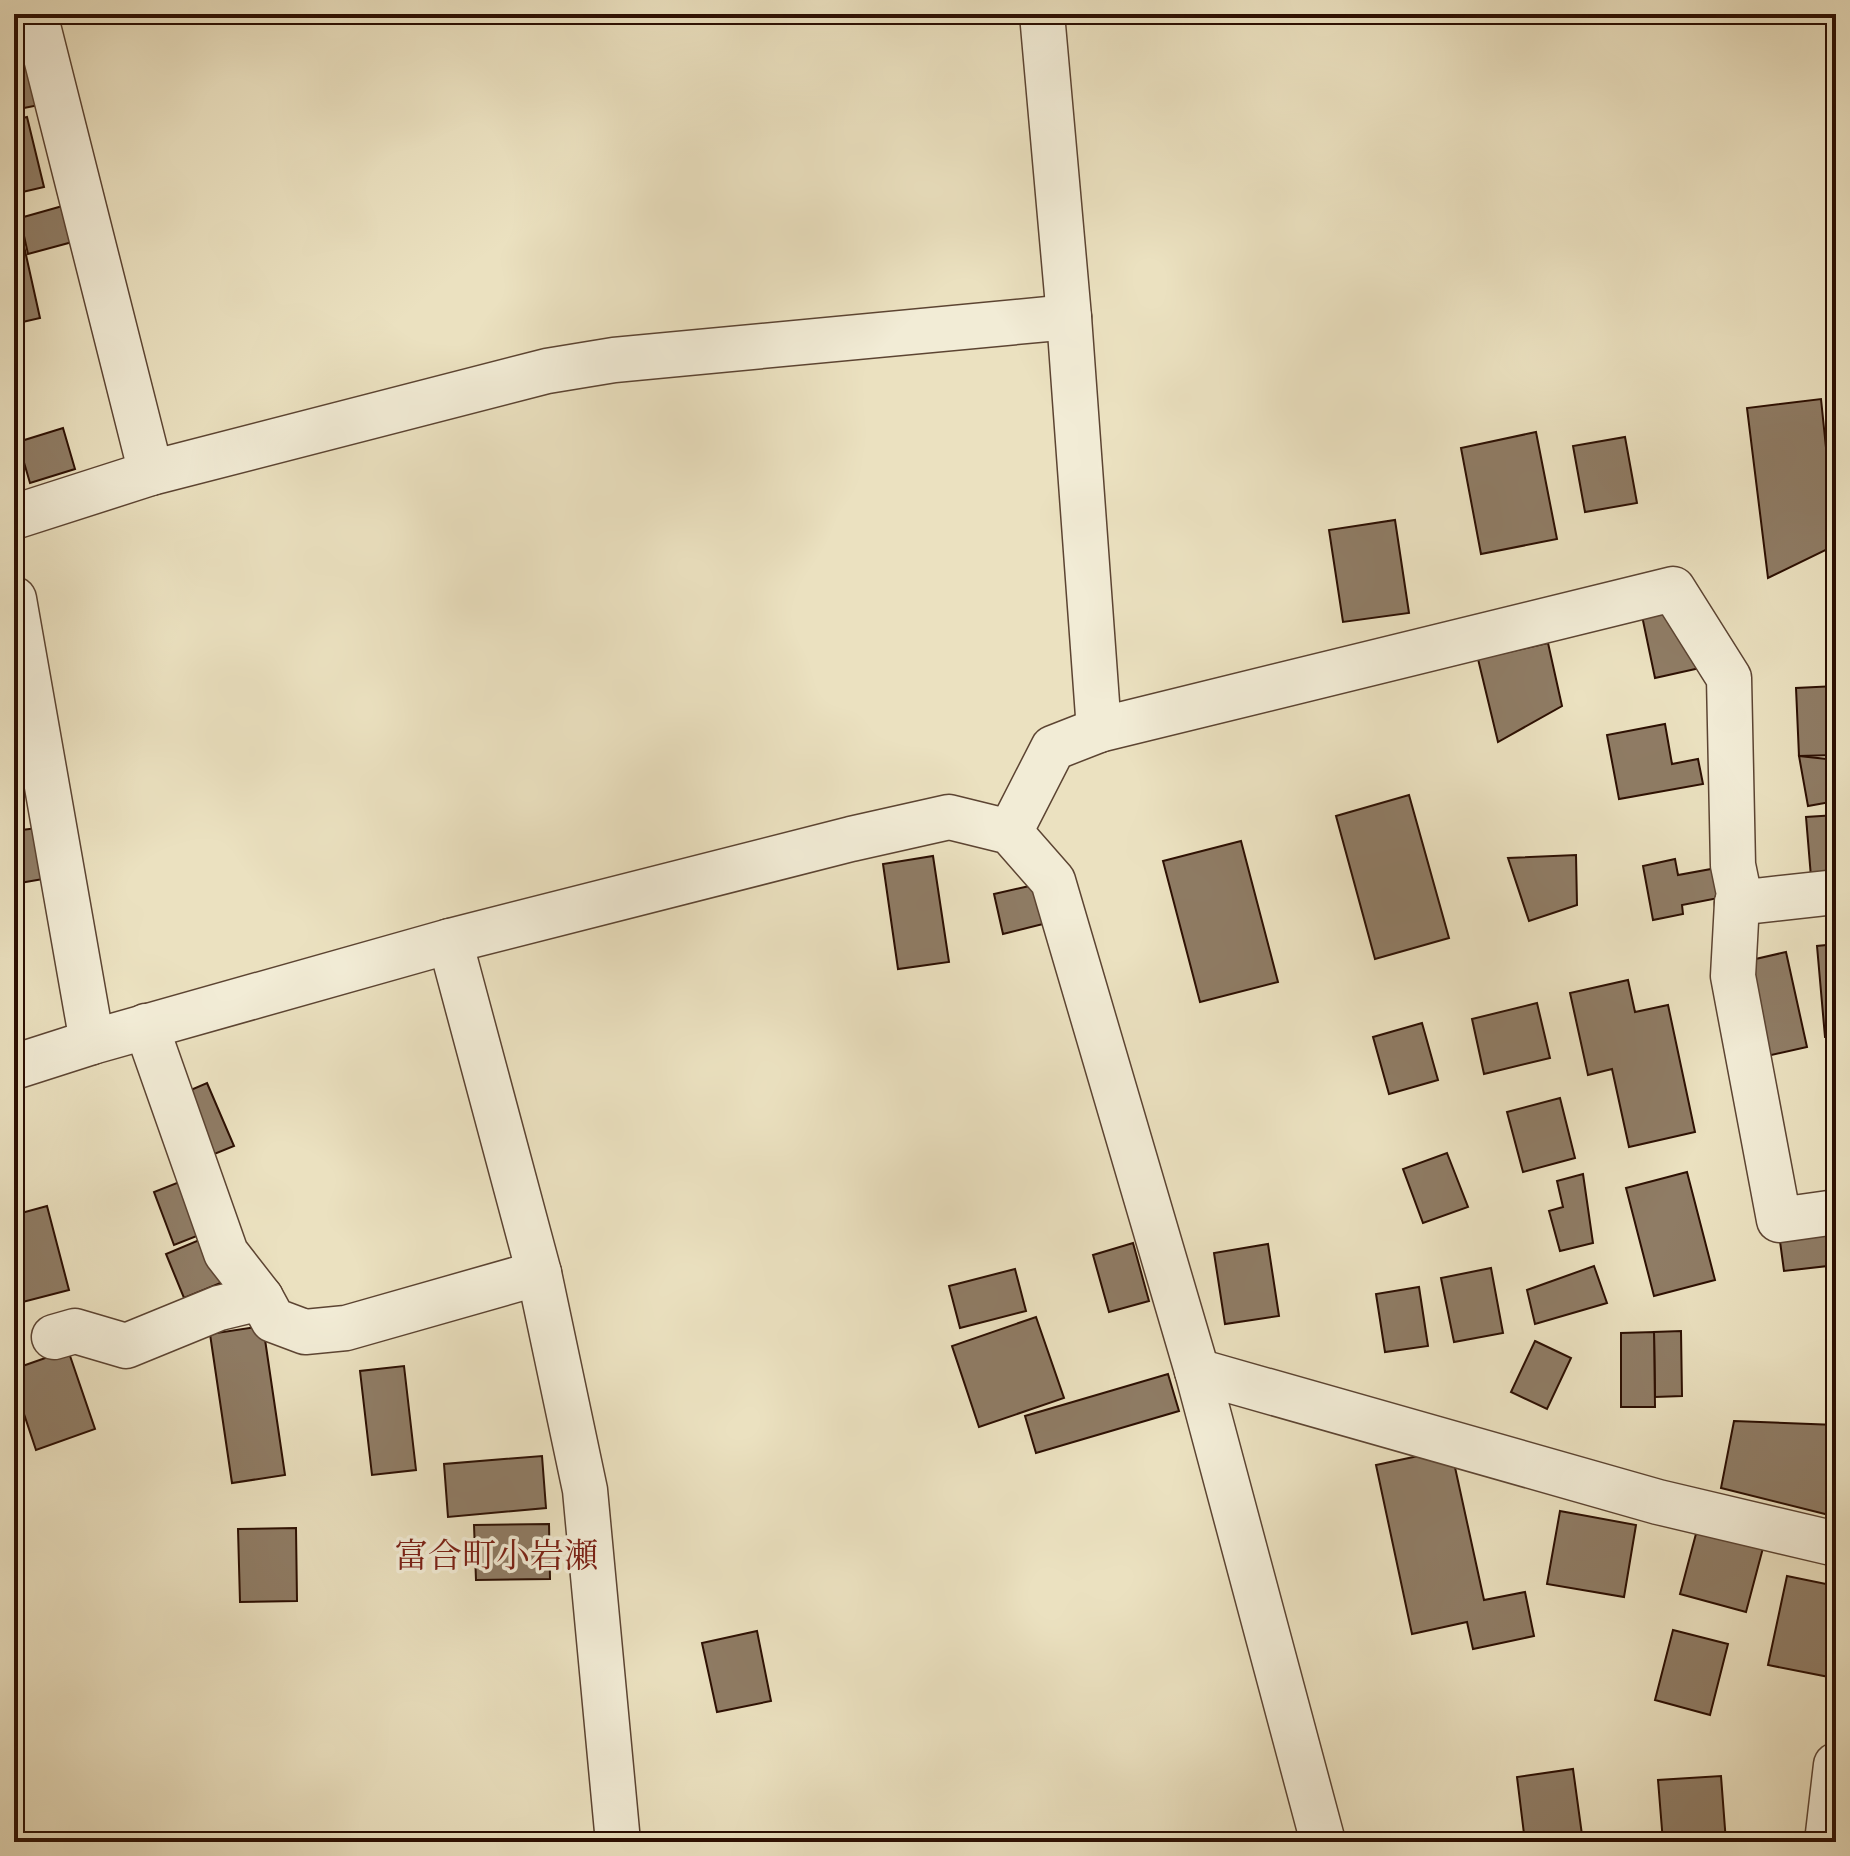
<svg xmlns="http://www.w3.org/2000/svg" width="1850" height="1856" font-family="Cardo,'Noto Serif JP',serif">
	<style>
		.building { fill: #8f7c65; stroke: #2c0f02; stroke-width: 2 }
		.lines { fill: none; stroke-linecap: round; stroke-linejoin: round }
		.minor-casing { stroke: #5c4432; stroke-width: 47 }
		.minor { stroke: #f2ecd6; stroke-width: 44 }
		.labels { text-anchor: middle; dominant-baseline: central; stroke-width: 7; stroke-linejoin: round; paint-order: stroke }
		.quarter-label { font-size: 34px; fill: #7a1f14; stroke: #f2ecd6 }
	</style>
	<rect width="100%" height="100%" fill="#ebe1c0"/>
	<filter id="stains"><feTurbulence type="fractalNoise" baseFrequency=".0025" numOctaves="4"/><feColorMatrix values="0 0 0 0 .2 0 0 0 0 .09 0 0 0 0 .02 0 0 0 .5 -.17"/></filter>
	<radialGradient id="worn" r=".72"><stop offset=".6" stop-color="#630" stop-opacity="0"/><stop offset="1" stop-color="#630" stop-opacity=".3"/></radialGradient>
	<!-- building -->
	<g class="building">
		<polygon points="28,54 39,105 14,110 14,58"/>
		<polygon points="27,117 44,187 14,194 14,120"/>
		<polygon points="66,205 76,241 28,254 20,218"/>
		<polygon points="18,219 40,318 14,324 14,220"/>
		<polygon points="1821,399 1836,545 1768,578 1747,408"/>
		<polygon points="63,428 75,469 30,483 18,442"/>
		<polygon points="1536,432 1557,539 1481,554 1461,448"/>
		<polygon points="1625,437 1637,503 1585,512 1573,446"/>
		<polygon points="1395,520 1409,613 1343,622 1329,530"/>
		<polygon points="1686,601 1700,668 1655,678 1641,611"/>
		<polygon points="1548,643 1562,706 1498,742 1478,659"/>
		<polygon points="1836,686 1836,755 1799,756 1796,688"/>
		<polygon points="1665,724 1672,764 1698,759 1703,784 1619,799 1607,735"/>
		<polygon points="1799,756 1836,760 1836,801 1808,806"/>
		<polygon points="1409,795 1449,938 1375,959 1336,816"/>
		<polygon points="1836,815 1836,875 1811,877 1806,817"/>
		<polygon points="37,828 49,878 14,884 14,831"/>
		<polygon points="1241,841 1278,982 1200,1002 1163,861"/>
		<polygon points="1576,855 1577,905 1529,921 1508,858"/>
		<polygon points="933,856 949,962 898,969 883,864"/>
		<polygon points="1675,859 1678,875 1733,865 1739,894 1682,905 1683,914 1653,920 1643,866"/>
		<polygon points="1034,885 1043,924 1003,934 994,894"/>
		<polygon points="1836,944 1836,1036 1825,1037 1817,946"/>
		<polygon points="1786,952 1807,1047 1758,1058 1738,963"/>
		<polygon points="1628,980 1635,1012 1668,1005 1695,1132 1629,1147 1612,1069 1588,1075 1570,993"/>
		<polygon points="1537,1003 1550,1058 1484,1074 1472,1019"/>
		<polygon points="1422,1023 1438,1080 1389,1094 1373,1037"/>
		<polygon points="207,1083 234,1146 207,1157 179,1095"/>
		<polygon points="1560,1098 1575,1158 1523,1172 1507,1112"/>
		<polygon points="1447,1153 1468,1207 1423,1223 1403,1169"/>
		<polygon points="1687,1172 1715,1280 1654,1296 1626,1188"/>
		<polygon points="1583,1174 1593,1243 1560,1251 1549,1211 1563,1207 1557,1181"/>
		<polygon points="187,1179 207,1232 174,1245 154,1192"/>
		<polygon points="47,1206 69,1290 15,1304 14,1215"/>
		<polygon points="1831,1228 1836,1265 1784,1271 1779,1234"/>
		<polygon points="204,1238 223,1282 184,1298 166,1254"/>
		<polygon points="1133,1243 1149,1301 1109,1312 1093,1255"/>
		<polygon points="1268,1244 1279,1316 1225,1324 1214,1253"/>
		<polygon points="1594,1266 1607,1303 1535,1324 1527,1290"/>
		<polygon points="1491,1268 1503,1333 1454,1342 1441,1278"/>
		<polygon points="1015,1269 1026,1311 960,1328 949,1286"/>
		<polygon points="1419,1287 1428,1346 1385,1352 1376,1294"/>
		<polygon points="1036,1317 1064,1398 979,1427 952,1346"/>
		<polygon points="263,1326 285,1475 232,1483 210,1334"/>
		<polygon points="1681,1331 1682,1396 1655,1397 1654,1332"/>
		<polygon points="1654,1332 1655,1407 1621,1407 1621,1333"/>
		<polygon points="1535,1341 1571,1358 1547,1409 1511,1392"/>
		<polygon points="68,1350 95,1429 36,1450 14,1384 14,1369"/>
		<polygon points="404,1366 416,1470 372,1475 360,1371"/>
		<polygon points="1168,1374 1179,1411 1036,1453 1025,1416"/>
		<polygon points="1734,1421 1836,1425 1836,1463 1829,1515 1721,1488"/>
		<polygon points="1451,1449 1484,1600 1525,1592 1534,1636 1473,1649 1467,1622 1412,1634 1376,1465"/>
		<polygon points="542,1456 546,1508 448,1517 444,1464"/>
		<polygon points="1560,1511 1636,1525 1624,1597 1547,1584"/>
		<polygon points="549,1524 550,1579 476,1580 474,1525"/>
		<polygon points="296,1528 297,1601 240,1602 238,1529"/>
		<polygon points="1697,1530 1763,1548 1746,1612 1680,1594"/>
		<polygon points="1787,1576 1836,1586 1836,1640 1829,1677 1768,1665"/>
		<polygon points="1673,1630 1728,1644 1710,1715 1655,1700"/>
		<polygon points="757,1631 771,1701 717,1712 702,1643"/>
		<polygon points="1573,1769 1583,1842 1525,1842 1517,1777"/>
		<polygon points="1721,1776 1726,1842 1663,1842 1658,1780"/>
	</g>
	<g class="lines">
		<defs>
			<g id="minor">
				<polyline points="35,14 151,473"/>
				<polyline points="1042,14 1069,317 1099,730"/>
				<polyline points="14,517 151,473 547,371 614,360 1069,317"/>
				<polyline points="14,599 92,1042"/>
				<polyline points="1010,832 1053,748 1099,730 1673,589 1729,678 1733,865 1739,894 1737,903 1836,892"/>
				<polyline points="1737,903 1733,976 1779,1220 1836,1212"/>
				<polyline points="450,941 539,1273 585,1490 618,1842"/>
				<polyline points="146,1026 226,1253 261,1298"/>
				<polyline points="14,1067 92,1042 450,941 851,839 949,817 1010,832 1053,881 1197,1371 1323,1842"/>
				<polyline points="54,1337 75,1331 126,1346 219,1308 261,1298 273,1320 305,1332 346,1328 539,1273"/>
				<polyline points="1197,1371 1658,1502 1836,1544"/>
				<polyline points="1827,1842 1836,1765"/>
			</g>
		</defs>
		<!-- minor casing -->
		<use href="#minor" class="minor-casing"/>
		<!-- minor -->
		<use href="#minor" class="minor"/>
	</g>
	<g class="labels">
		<!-- quarter labels -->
		<g class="quarter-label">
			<text x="496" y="1556">富合町小岩瀬</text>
		</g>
	</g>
	<!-- margin -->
	<rect width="1850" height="1856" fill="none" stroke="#ebe1c0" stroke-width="48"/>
	<rect x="16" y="16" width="1818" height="1824" fill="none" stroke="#2c0f02" stroke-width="4"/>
	<rect x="24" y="24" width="1802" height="1808" fill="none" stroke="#2c0f02" stroke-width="2"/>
	<rect width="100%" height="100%" filter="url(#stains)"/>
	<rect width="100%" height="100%" fill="url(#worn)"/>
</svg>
